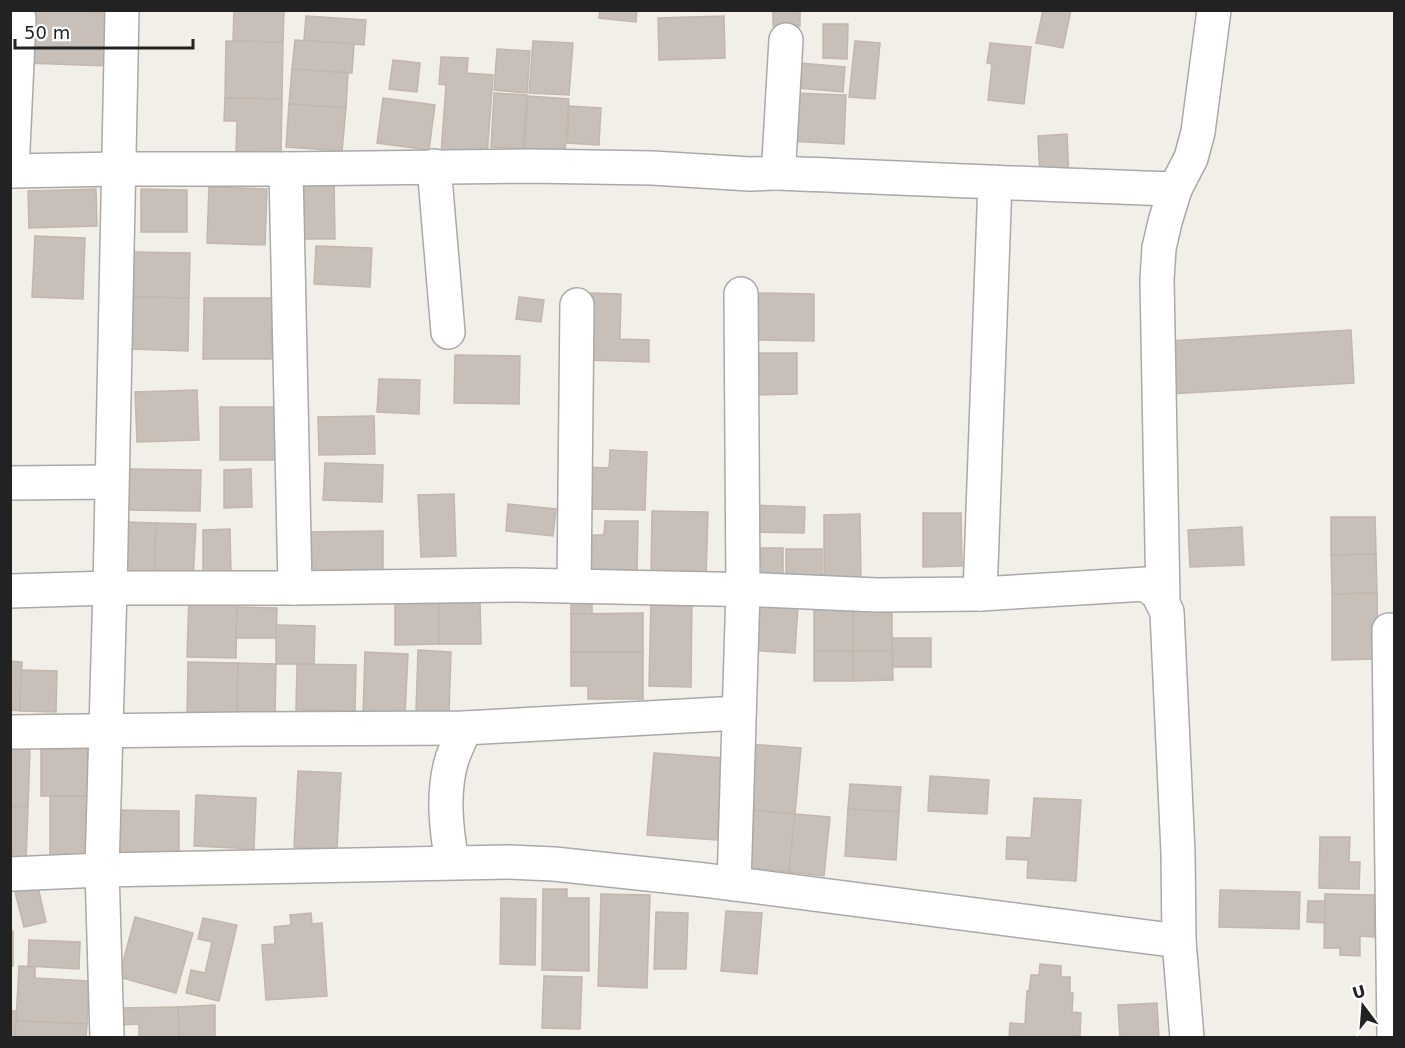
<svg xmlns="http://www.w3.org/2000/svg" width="1405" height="1048" font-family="'DejaVu Sans',sans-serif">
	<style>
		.building { fill: #c7bfb8; stroke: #c4b6ab; stroke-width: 1.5 }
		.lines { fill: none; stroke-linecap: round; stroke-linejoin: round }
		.minor-casing { stroke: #a9a9a9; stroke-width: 36 }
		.minor { stroke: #fff; stroke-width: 33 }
	</style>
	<rect width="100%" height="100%" fill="#f2efe9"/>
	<!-- building -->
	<g class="building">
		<polygon points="27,10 112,12 110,66 25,63"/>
		<polygon points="234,10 284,10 283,42 233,41"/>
		<polygon points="600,10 637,10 636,22 599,18"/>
		<rect x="773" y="10" width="27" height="16"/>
		<polygon points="1043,10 1071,10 1063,48 1036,43"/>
		<polygon points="306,16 366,20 364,45 304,40"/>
		<polygon points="724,16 725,58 659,60 658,18"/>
		<polygon points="823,24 848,24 847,59 823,58"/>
		<polygon points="295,40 354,44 352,73 292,69"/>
		<polygon points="226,41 283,42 282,99 225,98"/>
		<polygon points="533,41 573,43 569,95 529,93"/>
		<polygon points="855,41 880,43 875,99 849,97"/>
		<polygon points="990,43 1031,47 1024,104 988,100 992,64 987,63"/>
		<polygon points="497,49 530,51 527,93 494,90"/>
		<polygon points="441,57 468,58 467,73 493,75 487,157 441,154 446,85 439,84"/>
		<polygon points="393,60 420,63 417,92 389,89"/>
		<polygon points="800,63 845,67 843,92 798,88"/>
		<polygon points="292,69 348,73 346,108 289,104"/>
		<polygon points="494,93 527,95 523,149 491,147"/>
		<polygon points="792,93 846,95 844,144 789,141"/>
		<polygon points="528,96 569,99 565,153 524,150"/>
		<polygon points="225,98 282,99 281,152 236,151 237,121 224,121"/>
		<polygon points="383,98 435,105 429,150 377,143"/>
		<polygon points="289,104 346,108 342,151 286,147"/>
		<polygon points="569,106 601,108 599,145 567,143"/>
		<polygon points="1067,134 1069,178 1040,179 1038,136"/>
		<polygon points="334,179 335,239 304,239 303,180"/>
		<polygon points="209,187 267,189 265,245 207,243"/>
		<polygon points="96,189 97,226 29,228 28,191"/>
		<polygon points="141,189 187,190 187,232 141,232"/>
		<polygon points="35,236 85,238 83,299 32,297"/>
		<polygon points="316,246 372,248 370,287 314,284"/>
		<polygon points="134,252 190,253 189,298 133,297"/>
		<polygon points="591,293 621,294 620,339 649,340 649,362 589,360"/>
		<polygon points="756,293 814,294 814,341 755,340"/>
		<polygon points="133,297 189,298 188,351 131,349"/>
		<polygon points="519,297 544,300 541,322 516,319"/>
		<polygon points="204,298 272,298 271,359 203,359"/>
		<polygon points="1351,330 1354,383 1170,394 1168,341"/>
		<polygon points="752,353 797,353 797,394 752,395"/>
		<polygon points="455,355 520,356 519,404 454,403"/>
		<polygon points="379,379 420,380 419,414 377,412"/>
		<polygon points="197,390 199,440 137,442 135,392"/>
		<rect x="220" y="407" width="61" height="53"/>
		<polygon points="374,416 375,454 319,455 318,417"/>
		<polygon points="610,450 647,452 645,510 591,509 585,467 609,468"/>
		<polygon points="325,463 383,465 382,502 323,500"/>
		<polygon points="127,469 201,470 200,511 126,510"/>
		<polygon points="251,469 252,507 224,508 224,470"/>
		<polygon points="454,494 456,556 421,557 418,495"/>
		<polygon points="508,504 556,509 553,536 506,531"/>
		<polygon points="747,505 805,507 804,533 746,532"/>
		<polygon points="652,511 708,512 706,576 651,575"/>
		<polygon points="923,513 961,513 962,566 923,567"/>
		<polygon points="860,514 861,582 824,582 824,515"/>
		<polygon points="1331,517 1375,517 1376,554 1331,555"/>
		<polygon points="605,521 638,521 637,576 581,575 581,535 604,535"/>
		<polygon points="126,522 156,523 154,578 124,577"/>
		<polygon points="156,523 196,524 193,580 154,578"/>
		<polygon points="1242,527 1244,565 1190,567 1188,530"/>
		<polygon points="230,529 231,575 203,576 203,530"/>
		<polygon points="383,531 383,574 305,574 304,532"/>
		<polygon points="747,548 783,548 783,580 762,580 762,566 747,566"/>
		<rect x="786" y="549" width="36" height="32"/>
		<polygon points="1376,554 1377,593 1332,594 1331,555"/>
		<polygon points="1377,593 1378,659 1332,660 1332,594"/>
		<rect x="571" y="594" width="21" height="20"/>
		<polygon points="189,596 237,597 236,658 187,657"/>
		<polygon points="651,599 692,599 691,687 649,686"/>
		<polygon points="480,600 481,644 439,644 439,601"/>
		<polygon points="395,601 439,601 439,644 395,645"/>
		<polygon points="751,601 798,604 795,653 748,650"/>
		<polygon points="237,607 277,608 276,638 236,638"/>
		<rect x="814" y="608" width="39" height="43"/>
		<rect x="853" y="608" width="39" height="43"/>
		<polygon points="643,613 643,652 571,652 571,614"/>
		<polygon points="276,625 315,626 314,664 276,664"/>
		<polygon points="892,638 931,638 931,667 893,667"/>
		<polygon points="418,650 451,652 449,713 416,712"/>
		<rect x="814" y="651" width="39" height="30"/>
		<polygon points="853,651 892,651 893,680 853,681"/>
		<polygon points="365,652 408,654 405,716 363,714"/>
		<polygon points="571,652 643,652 643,699 588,699 588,686 571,686"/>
		<polygon points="10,661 22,662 20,711 10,710"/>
		<polygon points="188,662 238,663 237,715 187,714"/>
		<polygon points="238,663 276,664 275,715 237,715"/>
		<polygon points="297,664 356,665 355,711 296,710"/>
		<polygon points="21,670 57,671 56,712 20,711"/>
		<polygon points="747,744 801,748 795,814 750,810 755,765 746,764"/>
		<polygon points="10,747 30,748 28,807 10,806"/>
		<polygon points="89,748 89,796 41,796 41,749"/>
		<polygon points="654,753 724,758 717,840 647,835"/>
		<polygon points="298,771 341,773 337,849 294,847"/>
		<polygon points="930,776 989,780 987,814 928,811"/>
		<polygon points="850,784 901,787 899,812 848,809"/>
		<polygon points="196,795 256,798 254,849 194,846"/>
		<rect x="50" y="796" width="39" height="64"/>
		<polygon points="1034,798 1081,800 1076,881 1027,878 1028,860 1006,859 1007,837 1031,838"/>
		<polygon points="10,806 28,807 26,862 10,861"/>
		<polygon points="848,809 899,812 896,860 845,856"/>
		<polygon points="112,810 179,811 179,857 112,857"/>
		<polygon points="750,810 795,814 789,872 745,868"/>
		<polygon points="795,814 830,817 824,876 789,872"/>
		<polygon points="1320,837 1350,837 1349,862 1360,862 1359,889 1319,888"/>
		<polygon points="37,883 46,922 24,927 14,888"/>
		<polygon points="543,889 567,889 567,898 589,898 589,971 542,970"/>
		<polygon points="1220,890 1300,892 1299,929 1219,927"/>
		<polygon points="601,894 650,895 647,988 598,986"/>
		<polygon points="1325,894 1375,895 1374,937 1360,936 1360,956 1340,955 1340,948 1324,948"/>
		<polygon points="501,898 536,899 535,965 500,964"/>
		<polygon points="1308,901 1325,901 1325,923 1307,922"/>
		<polygon points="726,911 762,913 757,974 721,971"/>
		<polygon points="656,912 688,913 686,969 654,969"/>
		<polygon points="311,913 312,924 322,923 327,996 266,1000 262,945 275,944 274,927 291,925 290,915"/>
		<polygon points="135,917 193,933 176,993 119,977"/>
		<polygon points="203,918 237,925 219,1001 186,993 191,970 205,973 212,942 198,939"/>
		<rect x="10" y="931" width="3" height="35"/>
		<polygon points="29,940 80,942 79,969 28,966"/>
		<polygon points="1040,964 1061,966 1061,977 1070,977 1070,993 1073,993 1072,1012 1081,1013 1080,1036 1071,1035 1071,1038 1009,1038 1010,1023 1025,1024 1027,991 1029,991 1031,975 1039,975"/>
		<polygon points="19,966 35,967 35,978 89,981 87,1024 16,1021"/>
		<polygon points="544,976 582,977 580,1029 542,1028"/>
		<polygon points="1157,1003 1159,1038 1120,1038 1118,1005"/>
		<polygon points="215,1005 215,1038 179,1038 178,1007"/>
		<polygon points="178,1007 179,1038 139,1038 139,1024 121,1025 121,1008"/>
		<polygon points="10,1011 17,1011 15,1038 10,1038"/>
		<polygon points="16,1021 87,1024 86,1038 15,1038"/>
	</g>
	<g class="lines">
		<defs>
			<g id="minor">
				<polyline points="434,166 448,332"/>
				<polyline points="286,169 295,588"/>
				<polyline points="10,171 118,169 286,169 530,166 652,168 750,174 776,173 779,161 786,40"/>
				<polyline points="12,171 19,18"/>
				<path d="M776,173c133,5 266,12 399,16"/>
				<polyline points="10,483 111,482"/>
				<polyline points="574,586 577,305"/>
				<polyline points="10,591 110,588 295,588 517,585 763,590 877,595 980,594 1146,584 1158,594 1167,612 1178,853 1179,941"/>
				<polyline points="980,594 995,182"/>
				<polyline points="1163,601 1157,280 1159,248 1165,222 1175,189 1191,158 1198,132 1214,10"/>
				<polyline points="1389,630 1394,1038"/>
				<polyline points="10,732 244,729 465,728 739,713"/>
				<path d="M452,862c-6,-34 -10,-70 0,-103 4,-11 9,-21 13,-31"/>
				<polyline points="10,874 102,870 110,588 122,10"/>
				<polyline points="734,884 743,590 741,294"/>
				<polyline points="107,1038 102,870 508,862 554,864 704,880 1179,941 1187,1038"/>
			</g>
		</defs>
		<!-- minor casing -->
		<use href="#minor" class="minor-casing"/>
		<!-- minor -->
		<use href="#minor" class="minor"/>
	</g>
	<!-- border -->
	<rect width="1405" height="1048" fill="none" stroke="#222222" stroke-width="24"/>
	<!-- north arrow -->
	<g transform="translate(1363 1006) rotate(344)" stroke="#ffffff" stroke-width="4.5" paint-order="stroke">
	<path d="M0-4.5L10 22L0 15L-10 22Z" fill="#222222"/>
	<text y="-9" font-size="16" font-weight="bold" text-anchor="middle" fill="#222222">U</text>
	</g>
	<!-- scale -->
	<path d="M15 39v9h178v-9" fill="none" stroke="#222222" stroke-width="3"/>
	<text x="24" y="39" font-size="18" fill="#222222" stroke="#ffffff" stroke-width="4.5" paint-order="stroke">50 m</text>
</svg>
